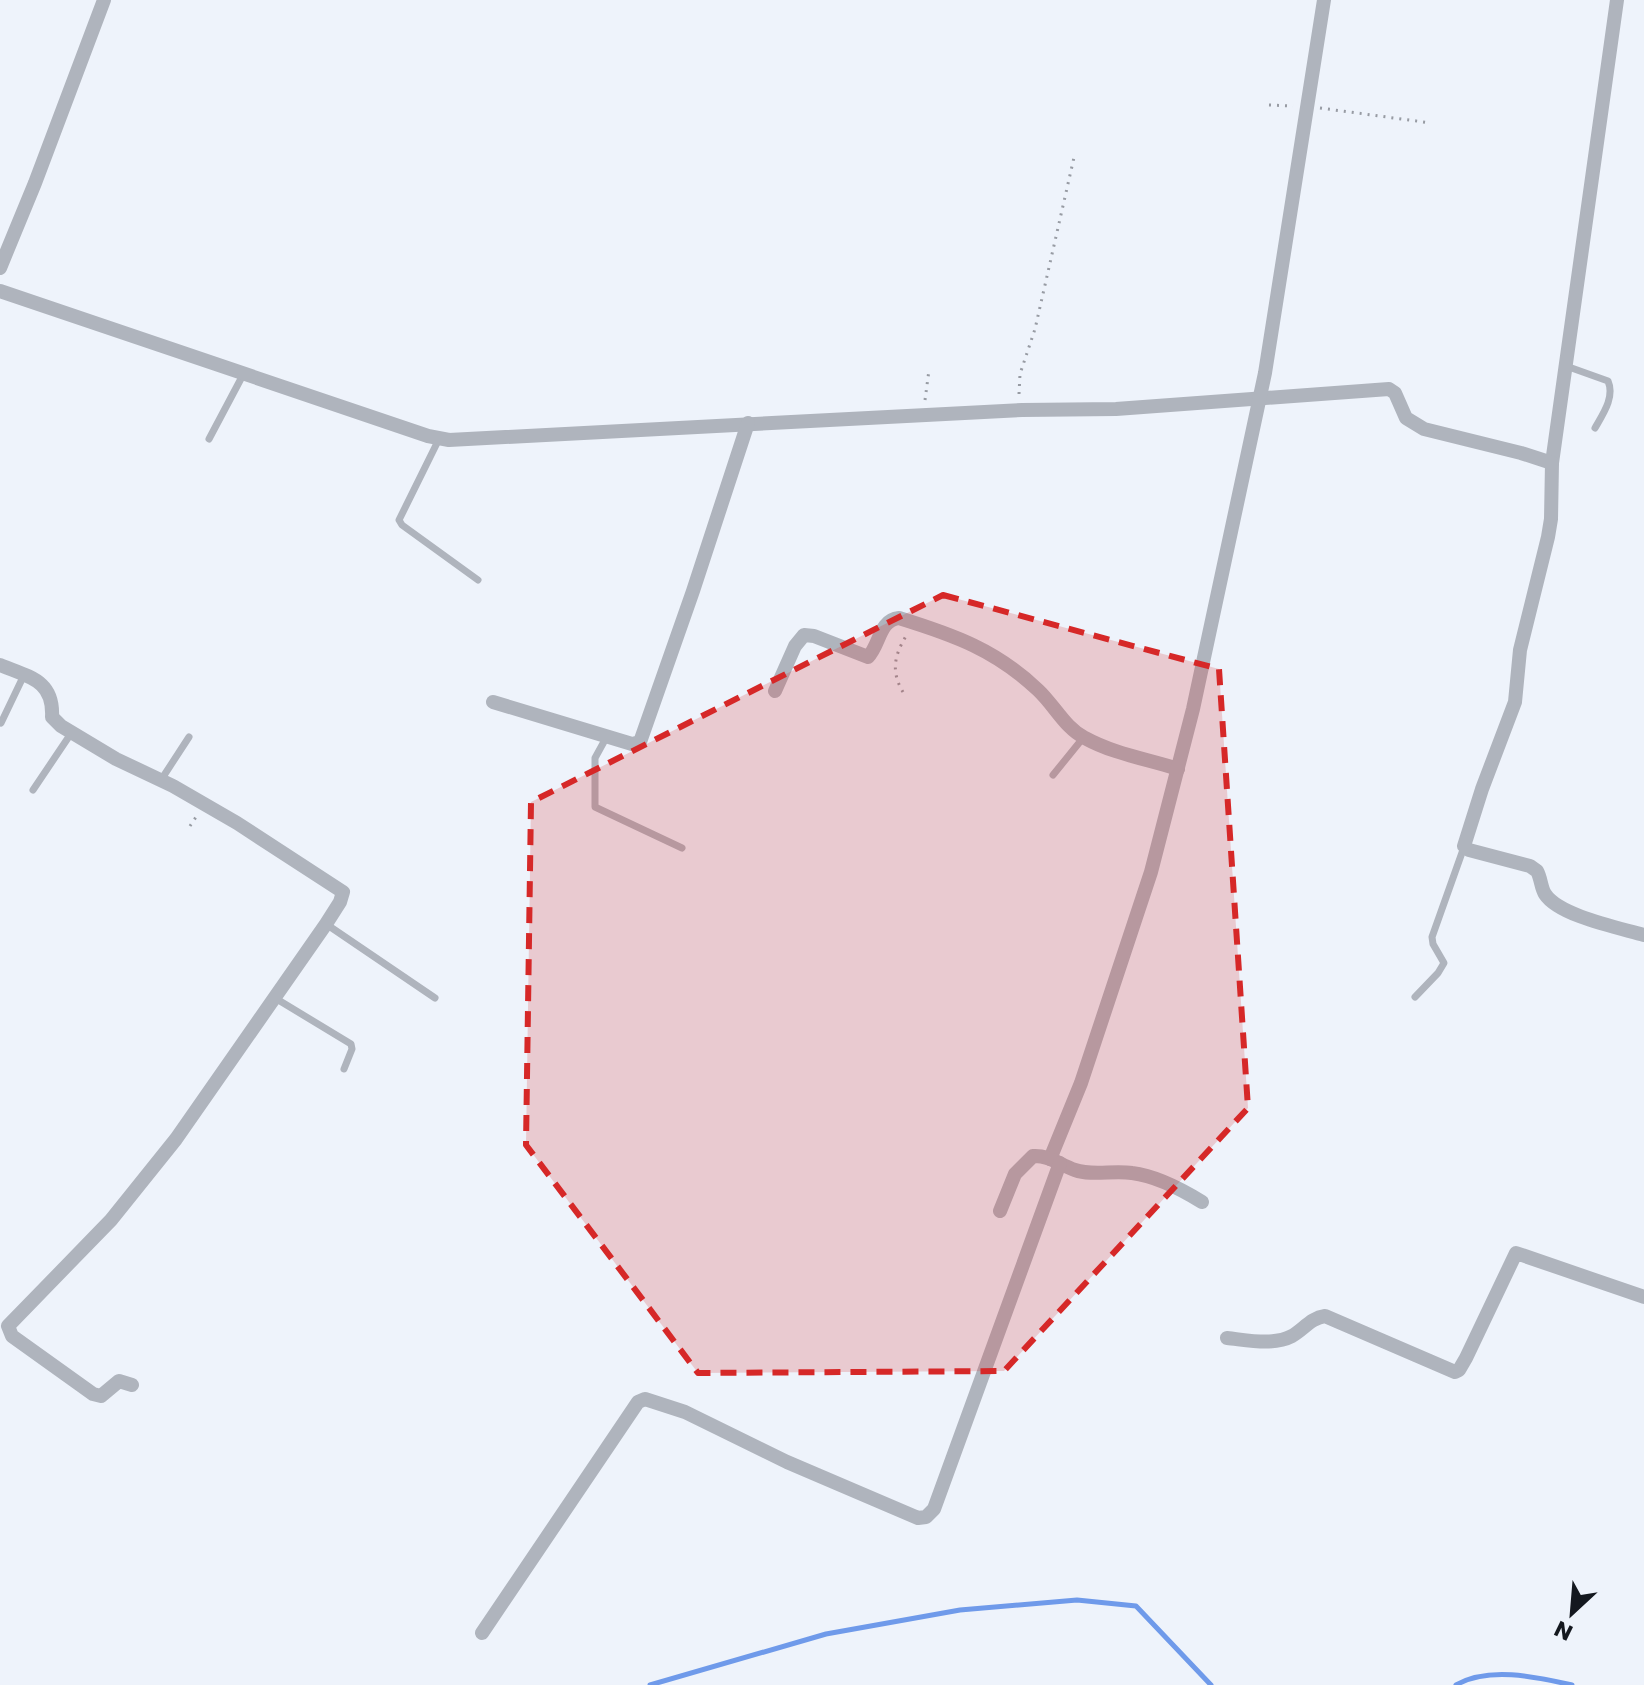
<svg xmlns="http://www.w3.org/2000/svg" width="1644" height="1685" font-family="Poppins,sans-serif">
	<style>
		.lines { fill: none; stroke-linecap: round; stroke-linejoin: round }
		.stream { stroke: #6f9aea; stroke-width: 5 }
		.path { stroke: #979ba3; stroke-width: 3; stroke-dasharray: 2 6; stroke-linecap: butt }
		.service { stroke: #afb4bd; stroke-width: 7 }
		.minor { stroke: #afb4bd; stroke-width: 14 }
		.marked { fill: #d62828; fill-opacity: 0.2; stroke: #d62828; stroke-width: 6; stroke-dasharray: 16 10; stroke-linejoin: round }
	</style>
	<rect width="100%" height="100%" fill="#eef3fb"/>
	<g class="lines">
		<!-- stream -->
		<g class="stream">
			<polyline points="650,1685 826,1634 960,1610 1077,1600 1136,1606 1211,1685"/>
			<path d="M1456,1685c33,-19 80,-8 116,0"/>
		</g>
		<!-- path -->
		<g class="path">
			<polyline points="1269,105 1293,106"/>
			<polyline points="1320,108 1431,123"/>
			<polyline points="1019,394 1020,374 1035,329 1075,153"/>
			<polyline points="925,400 929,370"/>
			<path d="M903,692c-12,-20 -9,-36 3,-56"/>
			<polyline points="190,826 196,817"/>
		</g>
		<!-- service -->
		<g class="service">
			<path d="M1566,366l42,15c7,16 -5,33 -13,47"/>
			<polyline points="209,439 244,373"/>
			<polyline points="439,439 399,520 402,525 478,580"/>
			<polyline points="1,723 24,675"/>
			<polyline points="606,738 595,758 595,807 682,848"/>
			<polyline points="1053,775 1083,738"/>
			<polyline points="161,780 189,737"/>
			<polyline points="33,790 72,732"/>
			<polyline points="326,924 435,998"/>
			<polyline points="1415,997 1438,973 1444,963 1433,944 1432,937 1464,847"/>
			<polyline points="275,998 351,1044 352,1049 344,1069"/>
		</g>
		<!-- minor -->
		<g class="minor">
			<path d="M1617,0l-65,463 -1,56 -3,18 -28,113 -5,52 -33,87 -18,57 5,4 61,16 7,5c4,7 4,17 8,23 14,22 75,34 99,41"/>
			<polyline points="0,268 35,183 104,0"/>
			<polyline points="0,291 428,436 449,440 1022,410 1116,409 1389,389 1395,393 1406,418 1424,429 1521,453 1552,463"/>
			<path d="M0,665c29,12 54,15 52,52l9,9 55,33 57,27 64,37 106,69 -3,10 -14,22 -150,215 -65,81 -103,106 4,10 81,58 8,2 18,-15 13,4"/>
			<path d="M775,691l20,-45 9,-11 10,1 54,21c12,-12 11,-37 31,-39 55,17 97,32 139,72 17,16 27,38 47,48 29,16 62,21 93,31"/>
			<polyline points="493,702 632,744 640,742 693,591 748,423"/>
			<polyline points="1050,1159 1081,1083 1151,872 1193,709 1265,373 1324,0"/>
			<path d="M1000,1211l15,-37 18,-18c16,-1 27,9 42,14 17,6 39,0 57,3 25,3 49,16 70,29"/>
			<path d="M1227,1338c20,2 46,8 65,-2 12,-7 19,-18 33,-20l130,56 4,-2 7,-12 50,-105 128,44"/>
			<polyline points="482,1633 638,1402 645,1399 685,1412 787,1462 918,1518 926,1517 934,1509 1060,1163"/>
		</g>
	</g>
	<!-- marked area -->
	<path class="marked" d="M943,595l276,74 29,439 -244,263 -306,2 -172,-228 5,-343z"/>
	<!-- north arrow -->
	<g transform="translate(1572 1613) rotate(206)" stroke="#eef3fb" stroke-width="6" paint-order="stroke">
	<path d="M0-6L14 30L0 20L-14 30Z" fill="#14181f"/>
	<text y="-12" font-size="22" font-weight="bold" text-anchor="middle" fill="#14181f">N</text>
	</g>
</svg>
